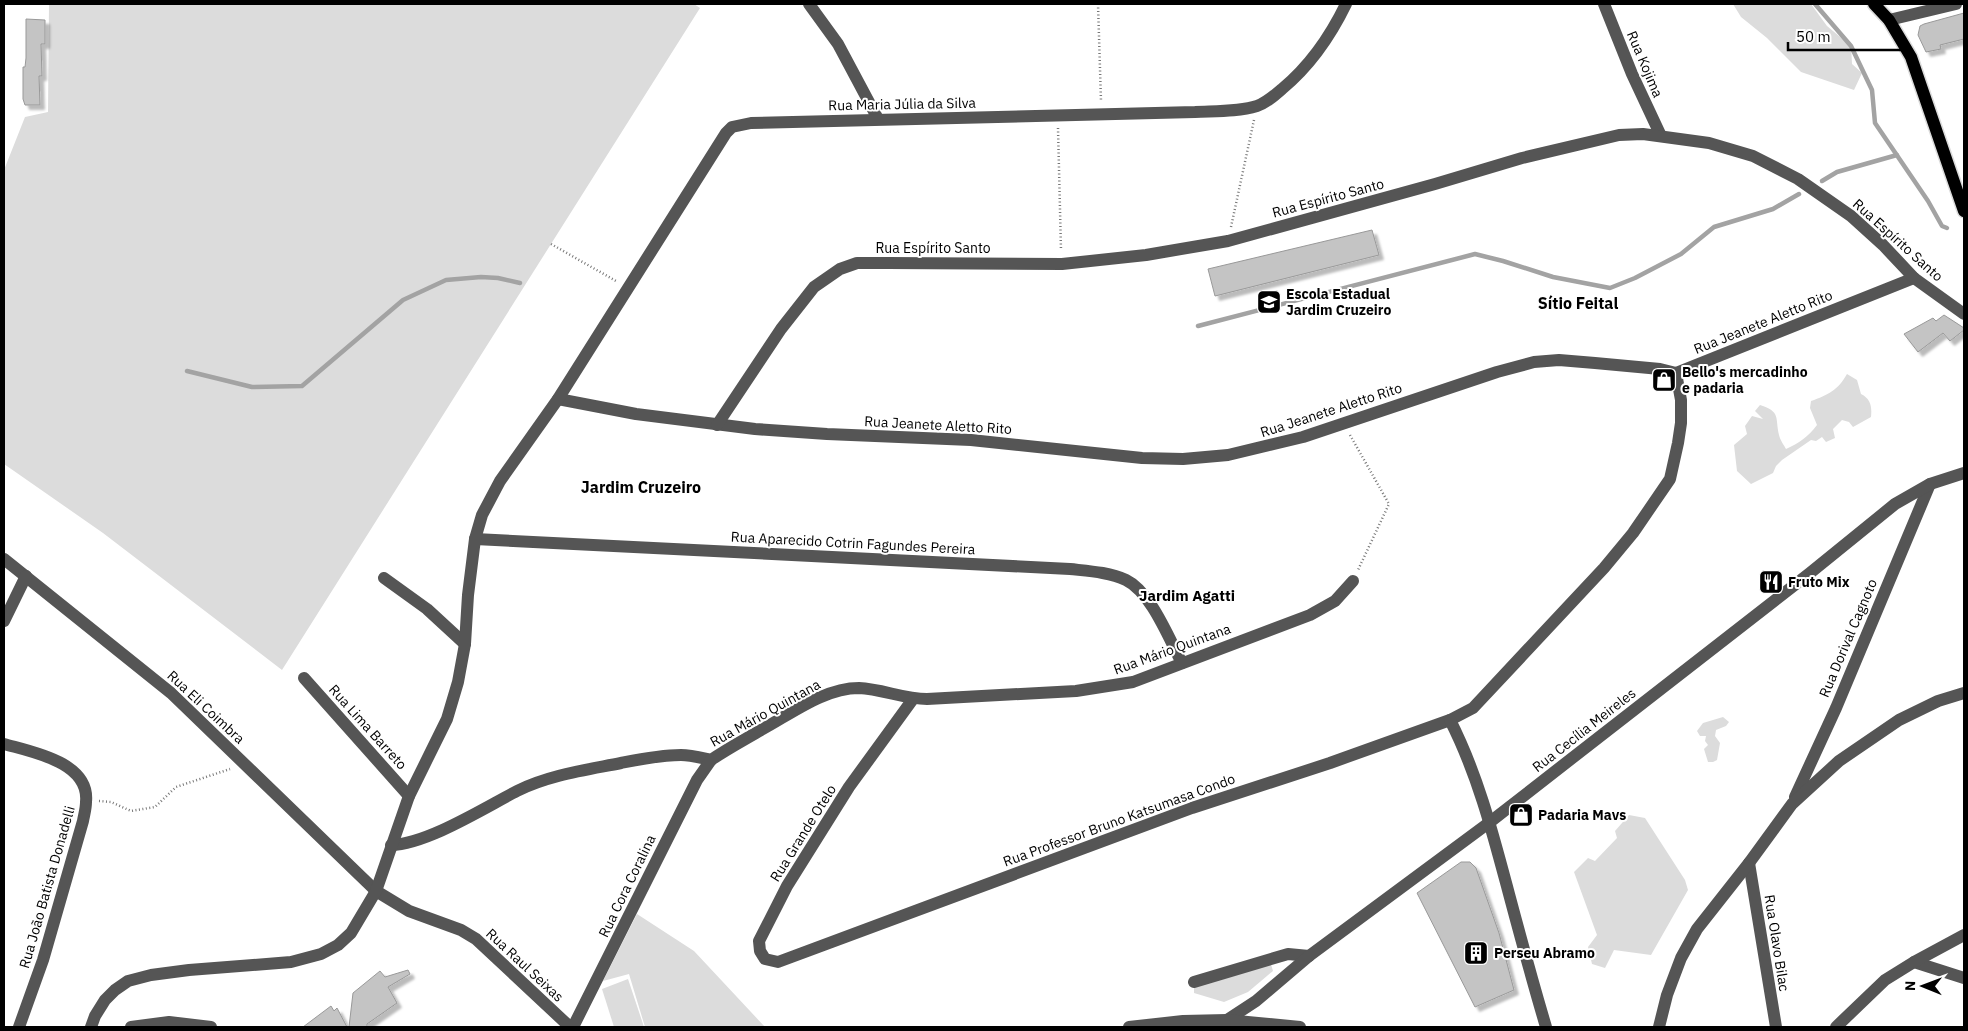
<svg xmlns="http://www.w3.org/2000/svg" width="1968" height="1031" font-family="'IBM Plex Sans',sans-serif">
	<style>
		.green { fill: #dcdcdc }
		.lines { fill: none; stroke-linecap: round; stroke-linejoin: round }
		.stream { stroke: #a3a3a3; stroke-width: 4.5 }
		.building { fill: #c4c4c4; stroke: #999; filter: url(#shadow) }
		.major-casing { stroke: #dbdbdb; stroke-width: 15 }
		.path { stroke: #777; stroke-width: 2.5; stroke-dasharray: 1 2.5; stroke-linecap: butt }
		.minor { stroke: #555; stroke-width: 12 }
		.major { stroke: #000; stroke-width: 12 }
		.labels { text-anchor: middle; dominant-baseline: central; stroke-width: 4; stroke-linejoin: round; paint-order: stroke }
		.street-label { font-size: 14px; fill: #000; stroke: #fff }
		.poi-label { font-size: 14px; font-weight: bold; fill: #000; stroke: #fff; text-anchor: start }
		.neighbourhood-label { font-size: 15px; font-weight: bold; fill: #000; stroke: #fff }
		.quarter-label { font-size: 16px; font-weight: bold; fill: #000; stroke: #fff }
	</style>
	<defs>
		<filter id="shadow"><feDropShadow dx="4.5" dy="4.5" stdDeviation="1" flood-color="#0004"/></filter>
	</defs>
	<rect width="100%" height="100%" fill="#fff"/>
	<!-- green -->
	<g class="green">
		<polygon points="49,4 694,4 700,8 282,670 103,533 4,464 4,170 25,117 48,112"/>
		<polygon points="1733,4 1811,4 1827,26 1851,46 1852,64 1862,73 1854,90 1801,72 1767,38 1741,17"/>
		<path d="M1847,374l10,6 4,14c10,5 11,13 10,23l-18,10 -4,-5 -7,-2 -9,9 2,9 -9,4 -4,-5 -6,4 -5,-1 -29,20 -6,6 -3,7 -22,11 -14,-13 -3,-26 13,-11 -2,-8 7,-10 11,3 -8,-8 5,-6c21,7 15,12 19,30 1,5 5,10 7,14 13,-6 22,-12 31,-24l-7,-17 1,-7c17,-6 27,-11 36,-27z"/>
		<polygon points="1723,717 1729,722 1726,726 1716,730 1715,736 1720,743 1717,760 1713,762 1708,762 1704,749 1708,745 1705,741 1706,736 1700,736 1697,731 1703,723"/>
		<polygon points="1629,815 1645,818 1685,880 1688,890 1651,955 1614,950 1605,968 1592,964 1588,947 1597,935 1574,872 1588,858 1595,861 1617,838 1615,831"/>
		<polygon points="637,914 694,951 765,1027 645,1027 629,974 603,981"/>
		<polygon points="1270,961 1273,971 1248,992 1224,1002 1194,993 1194,983"/>
		<polygon points="628,979 644,1027 614,1027 602,989"/>
	</g>
	<g class="lines">
		<!-- stream -->
		<g class="stream">
			<polyline points="1815,4 1851,46 1872,90 1875,123 1928,201 1942,226 1947,228"/>
			<polyline points="1822,181 1837,172 1897,155"/>
			<polyline points="1198,326 1475,254 1503,261 1553,277 1610,288 1635,278 1681,254 1714,227 1773,209 1799,194"/>
			<polyline points="187,371 252,387 302,386 403,300 446,280 481,277 498,278 520,283"/>
		</g>
	</g>
	<!-- building -->
	<g class="building">
		<polygon points="1964,13 1964,39 1940,45 1941,49 1926,52 1918,35 1920,26 1924,24"/>
		<polygon points="26,19 45,20 45,44 41,44 42,76 39,76 40,105 25,105 23,99 23,67 25,67 26,58"/>
		<polygon points="1372,230 1379,255 1215,296 1208,269"/>
		<polygon points="1944,315 1964,328 1964,330 1950,341 1943,333 1918,352 1904,334 1933,318 1936,321"/>
		<polygon points="1461,862 1470,862 1476,868 1499,933 1514,990 1475,1007 1417,893"/>
		<polygon points="408,970 410,974 388,987 397,1003 367,1024 367,1027 349,1027 353,993 380,971 385,977"/>
		<polygon points="331,1006 334,1011 337,1008 347,1027 303,1027"/>
	</g>
	<g class="lines">
		<defs>
			<polyline id="major" points="1874,4 1889,20 1911,57 1964,211"/>
		</defs>
		<!-- major casing -->
		<use href="#major" class="major-casing"/>
		<!-- path -->
		<g class="path">
			<polyline points="1098,4 1101,101"/>
			<polyline points="1058,128 1061,250"/>
			<polyline points="1231,227 1254,120"/>
			<polyline points="551,244 616,281"/>
			<polyline points="1350,435 1389,504 1358,570"/>
			<polyline points="99,801 111,802 131,811 155,807 176,787 230,769"/>
		</g>
		<!-- minor -->
		<g class="minor">
			<polyline points="809,4 838,44 878,119"/>
			<polyline points="1604,4 1632,74 1661,136"/>
			<polyline points="1889,20 1956,4"/>
			<polyline points="558,399 636,414 755,429 827,434 971,440 1142,458 1183,459 1228,455 1303,437 1497,372 1534,362 1559,360 1595,363 1660,369 1676,373 1914,278"/>
			<polyline points="717,425 781,329 814,287 840,269 857,263 888,263 1062,264 1146,255 1228,241 1435,184 1522,158 1619,135 1643,134 1709,143 1753,156 1798,179 1851,216 1883,245 1914,278 1964,314"/>
			<path d="M475,539l595,30c18,2 39,3 56,11 25,12 43,59 56,83"/>
			<polyline points="4,559 171,693 376,891 409,911 461,930 476,939 570,1027"/>
			<polyline points="384,578 427,609 465,644"/>
			<polyline points="4,621 26,576"/>
			<polyline points="304,678 409,796"/>
			<polyline points="913,699 849,787 787,886 759,941 760,951 765,959 778,962 1192,808 1330,763 1450,720 1473,708 1604,568 1633,533 1670,479 1678,443 1681,423 1681,400 1676,373"/>
			<path d="M1450,720c28,55 43,114 59,174 12,45 24,89 37,133"/>
			<path d="M4,744c28,8 86,18 82,58 0,7 -2,13 -3,19l-40,139 -24,67"/>
			<polyline points="1795,797 1836,708 1930,484"/>
			<path d="M391,845c36,-1 93,-37 126,-54 32,-16 69,-21 104,-28 20,-4 39,-8 60,-8 10,0 21,3 30,5 16,-11 33,-20 50,-30 30,-16 63,-42 98,-42 23,1 45,11 68,11l149,-8 57,-9 177,-67 25,-14 18,-20"/>
			<polyline points="1749,863 1776,1027"/>
			<polyline points="1914,962 1964,978"/>
			<polyline points="1194,982 1288,954 1309,956"/>
			<polyline points="1227,1020 1256,1001 1309,956 1490,822 1810,573 1895,504 1930,484 1964,473"/>
			<path d="M91,1027l4,-11 10,-16 10,-10 13,-9 23,-6 38,-5 102,-8 30,-8 17,-9 13,-12 25,-42 33,-95 38,-77 11,-37 7,-38 3,-49 7,-56 7,-24 18,-34 58,-82 168,-266 6,-6 19,-4 444,-11c20,-1 43,0 62,-6 9,-3 17,-10 25,-17 29,-24 48,-52 64,-85"/>
			<polyline points="131,1027 169,1022 211,1027"/>
			<polyline points="573,1027 697,780 711,760"/>
			<polyline points="1129,1027 1183,1021 1227,1020 1300,1027"/>
			<polyline points="1659,1027 1667,995 1681,958 1697,929 1749,863 1792,804 1839,761 1899,720 1938,701 1964,693"/>
			<polyline points="1836,1027 1885,980 1914,962 1964,935"/>
		</g>
		<!-- major -->
		<use href="#major" class="major"/>
	</g>
	<!-- icons -->
	<defs>
		<symbol id="school-square" viewBox="-11 -11 22 22"><rect x="-9" y="-9" width="18" height="18" rx="4" fill="#000" stroke="#fff"/><path d="M0-5L7-2L0 1L-7-2ZM-4 1L0 2.5L4 1V4Q0 6-4 4Z" fill="#fff"/></symbol>
		<symbol id="shop-square" viewBox="-11 -11 22 22"><rect x="-9" y="-9" width="18" height="18" rx="4" fill="#000" stroke="#fff"/><path d="M-5-2.5h2.3a2.7 3.5 0 0 1 5.4 0H5L5.5 6h-11ZM-1.5-2.5h3a1.5 2.3 0 0 0-3 0Z" fill="#fff"/></symbol>
		<symbol id="restaurant-square" viewBox="-11 -11 22 22"><rect x="-9" y="-9" width="18" height="18" rx="4" fill="#000" stroke="#fff"/><path d="M-5-6h1v4h1v-4h1v4h1v-4h1v5L-1.5 .5V6h-2V.5L-5-1ZM5-6V6H3V1.5H1.5Q1.5-4 5-6Z" fill="#fff"/></symbol>
		<symbol id="building-square" viewBox="-11 -11 22 22"><rect x="-9" y="-9" width="18" height="18" rx="4" fill="#000" stroke="#fff"/><path d="M-4-6H4V6H1V3H-1V6H-4ZM-2.5-4.3h1.7v1.8h-1.7ZM.8-4.3h1.7v1.8H.8ZM-2.5-1h1.7V.8h-1.7ZM.8-1h1.7V.8H.8Z" fill="#fff"/></symbol>
	</defs>
	<g fill-rule="evenodd">
		<use href="#school-square" x="1255" y="288" width="28" height="28"/>
		<use href="#shop-square" x="1650" y="366" width="28" height="28"/>
		<use href="#restaurant-square" x="1757" y="568" width="28" height="28"/>
		<use href="#shop-square" x="1507" y="801" width="28" height="28"/>
		<use href="#building-square" x="1462" y="939" width="28" height="28"/>
	</g>
	<g class="labels">
		<!-- street labels -->
		<g class="street-label">
			<text transform="translate(1645 64) rotate(67)">Rua Kojima</text>
			<text transform="translate(902 104) rotate(-1)">Rua Maria Júlia da Silva</text>
			<text transform="translate(1328 198) rotate(-15)">Rua Espírito Santo</text>
			<text transform="translate(1898 240) rotate(42)">Rua Espírito Santo</text>
			<text x="933" y="248">Rua Espírito Santo</text>
			<text transform="translate(1763 322) rotate(-22)">Rua Jeanete Aletto Rito</text>
			<text transform="translate(1331 410) rotate(-18)">Rua Jeanete Aletto Rito</text>
			<text transform="translate(938 425) rotate(3)">Rua Jeanete Aletto Rito</text>
			<text transform="translate(853 543) rotate(3)">Rua Aparecido Cotrin Fagundes Pereira</text>
			<text transform="translate(1848 638) rotate(-67)">Rua Dorival Cagnoto</text>
			<text transform="translate(1172 649) rotate(-20)">Rua Mário Quintana</text>
			<text transform="translate(206 707) rotate(43)">Rua Eli Coimbra</text>
			<text transform="translate(765 713) rotate(-29)">Rua Mário Quintana</text>
			<text transform="translate(368 727) rotate(48)">Rua Lima Barreto</text>
			<text transform="translate(1584 730) rotate(-38)">Rua Cecília Meireles</text>
			<text transform="translate(1119 820) rotate(-20)">Rua Professor Bruno Katsumasa Condo</text>
			<text transform="translate(803 833) rotate(-58)">Rua Grande Otelo</text>
			<text transform="translate(627 886) rotate(-64)">Rua Cora Coralina</text>
			<text transform="translate(47 887) rotate(-74)">Rua João Batista Donadelli</text>
			<text transform="translate(1777 943) rotate(81)">Rua Olavo Bilac</text>
			<text transform="translate(525 965) rotate(43)">Rua Raul Seixas</text>
		</g>
		<!-- poi labels -->
		<g class="poi-label">
			<text x="1286" y="294">Escola Estadual<tspan x="1286" dy="16">Jardim Cruzeiro</tspan></text>
			<text x="1682" y="372">Bello's mercadinho<tspan x="1682" dy="16">e padaria</tspan></text>
			<text x="1788" y="582">Fruto Mix</text>
			<text x="1538" y="815">Padaria Mavs</text>
			<text x="1494" y="953">Perseu Abramo</text>
		</g>
		<!-- neighbourhood labels -->
		<g class="neighbourhood-label">
			<text x="1187" y="595">Jardim Agatti</text>
		</g>
		<!-- quarter labels -->
		<g class="quarter-label">
			<text x="1578" y="303">Sítio Feital</text>
			<text x="641" y="487">Jardim Cruzeiro</text>
		</g>
	</g>
	<!-- border -->
	<rect width="1968" height="1031" fill="none" stroke="#000000" stroke-width="10"/>
	<!-- north arrow -->
	<g transform="translate(1923 986) rotate(271)" stroke="#ffffff" stroke-width="4" paint-order="stroke">
	<path d="M0-4L9 19L0 12L-9 19Z" fill="#000000"/>
	<text y="-8" font-size="14" font-weight="bold" text-anchor="middle" fill="#000000">N</text>
	</g>
	<!-- scale -->
	<path d="M1788 42v8h114v-8" fill="none" stroke="#000000" stroke-width="2.5"/>
	<text x="1796" y="42" font-size="15" fill="#000000" stroke="#ffffff" stroke-width="4" paint-order="stroke">50 m</text>
</svg>
